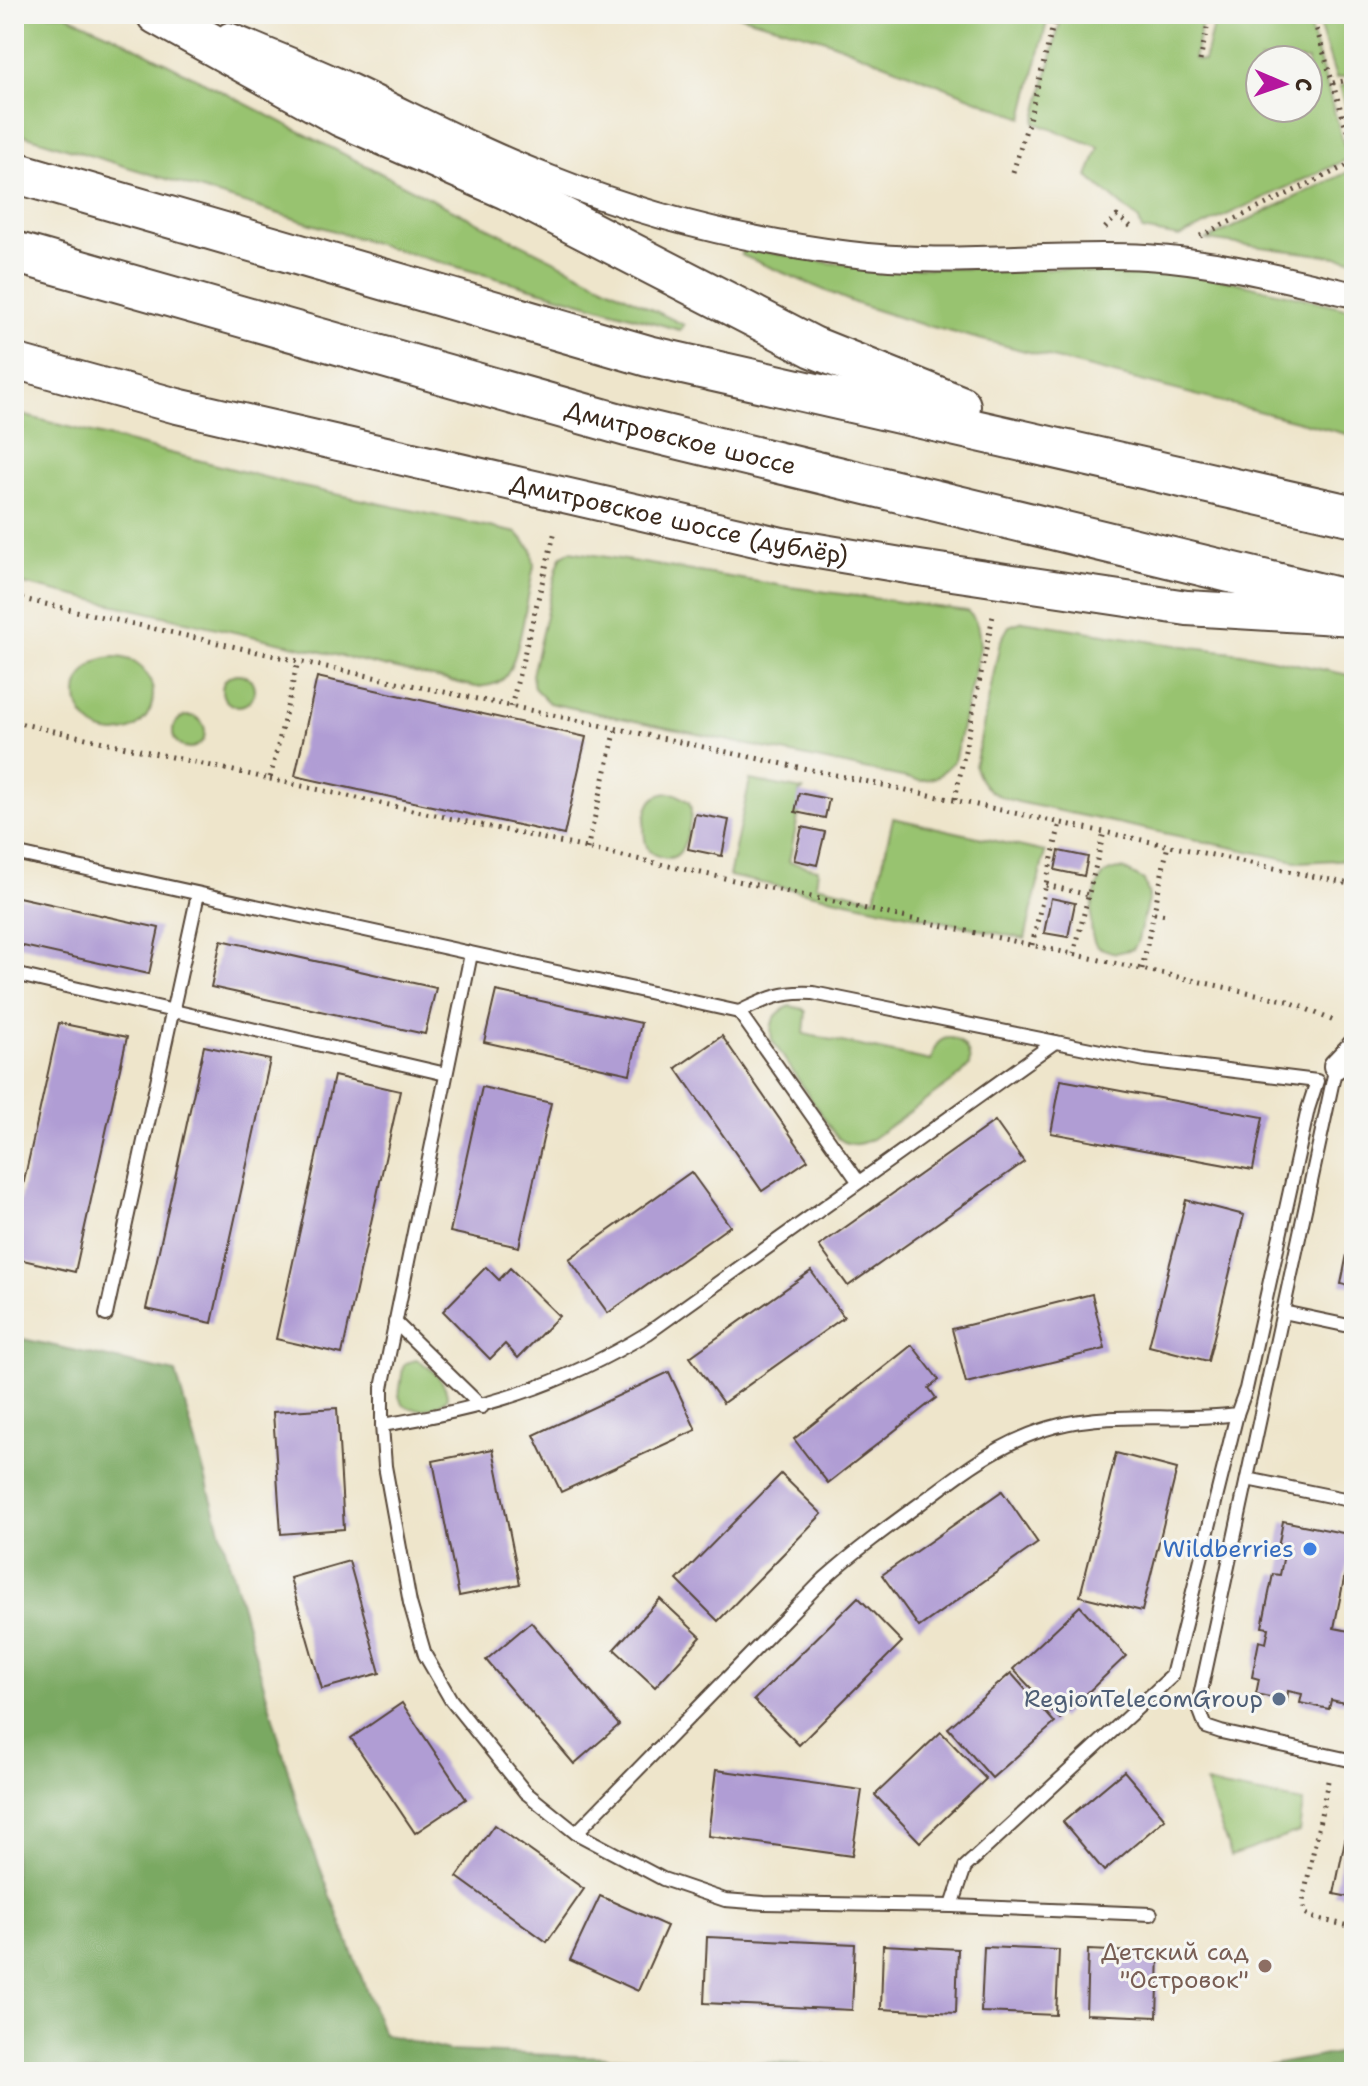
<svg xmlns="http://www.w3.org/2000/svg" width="1368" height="2086" font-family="'Shantell Sans',sans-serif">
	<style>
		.green { fill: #98c370; stroke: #6a7647; stroke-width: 2; fill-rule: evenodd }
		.forest { fill: #7aa962; stroke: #5a6a40; stroke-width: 2 }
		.building { fill: #b09dd4 }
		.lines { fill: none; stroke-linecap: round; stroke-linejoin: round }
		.service-casing { stroke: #564638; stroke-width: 16 }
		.minor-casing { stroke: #564638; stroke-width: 28 }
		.secondary-casing { stroke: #564638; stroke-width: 38 }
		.trunk-casing { stroke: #564638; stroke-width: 44 }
		.path { stroke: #564638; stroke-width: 5; stroke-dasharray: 2 6; stroke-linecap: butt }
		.service { stroke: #fff; stroke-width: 12 }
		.minor { stroke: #fff; stroke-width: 24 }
		.secondary { stroke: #fff; stroke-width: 34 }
		.trunk { stroke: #fff; stroke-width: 40 }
		.shop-dot { fill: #3f7fe0; stroke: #f6f6f2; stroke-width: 3 }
		.service-dot { fill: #5c6f8a; stroke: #f6f6f2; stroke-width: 3 }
		.education-dot { fill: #8d6e63; stroke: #f6f6f2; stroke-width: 3 }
		.labels { text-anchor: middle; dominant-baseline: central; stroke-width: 6; stroke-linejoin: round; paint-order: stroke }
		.street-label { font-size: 24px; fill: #3b2a1e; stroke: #f6f6f2 }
		.shop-label { font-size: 24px; fill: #366cbe; stroke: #f6f6f2; text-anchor: end }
		.service-label { font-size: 24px; fill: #4e5e75; stroke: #f6f6f2; text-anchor: end }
		.education-label { font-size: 24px; fill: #785e54; stroke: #f6f6f2; text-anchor: end }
	</style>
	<rect width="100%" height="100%" fill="#f6f6f2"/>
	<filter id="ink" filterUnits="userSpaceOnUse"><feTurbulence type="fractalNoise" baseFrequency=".0125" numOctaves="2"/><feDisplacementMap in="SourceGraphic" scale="16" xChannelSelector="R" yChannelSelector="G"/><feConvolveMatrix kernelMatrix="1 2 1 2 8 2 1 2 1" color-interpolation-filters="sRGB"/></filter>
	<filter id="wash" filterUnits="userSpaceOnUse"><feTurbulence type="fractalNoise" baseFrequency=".006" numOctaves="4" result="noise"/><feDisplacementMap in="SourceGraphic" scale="32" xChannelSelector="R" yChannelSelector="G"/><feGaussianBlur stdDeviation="1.8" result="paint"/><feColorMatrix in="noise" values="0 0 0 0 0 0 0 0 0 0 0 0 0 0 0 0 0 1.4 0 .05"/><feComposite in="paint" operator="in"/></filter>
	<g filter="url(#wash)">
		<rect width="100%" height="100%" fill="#eee5cb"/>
		<!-- green -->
		<g class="green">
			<polygon points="14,14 64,14 116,37 433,200 684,325 680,330 383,246 14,132"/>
			<polygon points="734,14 1049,14 1023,118 823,39"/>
			<path d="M1062,14h142l-10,45 10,2 12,-47h90l42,145 -169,78 -37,-7 -3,-10 -51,-43 11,-30 -64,-24zM1260,60h48v48h-48z"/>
			<polygon points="1316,14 1354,21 1354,75 1336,78"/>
			<polygon points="1354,84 1354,134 1340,86"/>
			<polygon points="1354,169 1354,259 1206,240"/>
			<polygon points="743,248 830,263 913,268 1141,269 1226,280 1354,310 1354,436 913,322 857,304 741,255"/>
			<path d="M14,413l289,74 214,46 15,17 2,16c-6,25 -14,92 -29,111 -7,8 -19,9 -29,10l-462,-105z"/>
			<path d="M570,551l220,36 177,24c12,10 12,22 13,36l-26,114 -17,16 -16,4 -372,-78 -15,-15 -2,-13 25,-107 4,-11z"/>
			<path d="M1023,621l137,22 89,11 105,22v183l-54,3 -282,-60c-23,-6 -37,-12 -43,-36l25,-124 9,-16z"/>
			<circle cx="115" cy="695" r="38"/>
			<circle cx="238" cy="690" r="16"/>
			<circle cx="189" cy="732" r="16"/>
			<polygon points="750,780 803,790 799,793 799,812 789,862 818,869 816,885 875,898 893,818 1045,852 1025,939 729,876"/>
			<path d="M668,793l8,1 13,8c4,9 1,17 0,26 -5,24 -14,40 -40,23 -7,-12 -6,-35 1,-48 3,-6 11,-9 18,-10z"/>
			<path d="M1123,869l21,11 5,16 -12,47 -4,6 -18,4 -18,-6c-11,-15 -5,-61 8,-73 5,-4 12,-5 18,-5z"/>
			<path d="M790,1006l13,3 3,3 -2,22 127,27c2,-5 2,-13 7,-18 14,-14 35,4 31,23l-9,10 -88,63c-14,7 -25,8 -37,-4l-63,-95c-3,-17 2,-27 18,-34z"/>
			<path d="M416,1360c14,6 32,23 31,38 -11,12 -31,15 -45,6l-3,-8 4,-29 3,-4z"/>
			<polygon points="1206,1784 1303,1802 1299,1832 1231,1856"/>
		</g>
		<!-- forest -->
		<g class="forest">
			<polygon points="14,1337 176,1373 301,1817 383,2034 448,2051 1001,2072 14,2072"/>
			<polygon points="1354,2050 1354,2072 1233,2072"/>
		</g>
		<g id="blocks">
			<!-- building -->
			<g class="building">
				<polygon points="317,677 586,737 564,835 295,776"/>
				<polygon points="799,793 829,799 825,818 795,812"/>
				<polygon points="695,814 729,820 722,856 688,849"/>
				<polygon points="802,827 825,832 817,865 794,860"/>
				<polygon points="1059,851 1088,857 1084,876 1055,870"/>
				<polygon points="14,896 159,928 149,974 14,944"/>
				<polygon points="1051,898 1075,903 1068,937 1044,933"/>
				<polygon points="221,940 436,988 425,1034 211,987"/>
				<polygon points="496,991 641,1023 630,1074 484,1042"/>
				<polygon points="59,1023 127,1037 75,1272 14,1258 14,1226"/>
				<polygon points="722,1036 808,1160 762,1191 676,1068"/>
				<polygon points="204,1046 270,1060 212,1323 146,1309"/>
				<polygon points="334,1076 400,1091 342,1354 276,1339"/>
				<polygon points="1061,1080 1263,1117 1253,1170 1051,1133"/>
				<polygon points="482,1087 551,1103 519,1247 450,1232"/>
				<polygon points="995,1121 1024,1162 848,1286 819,1246"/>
				<polygon points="691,1172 730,1226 608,1313 569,1259"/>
				<polygon points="1186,1200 1244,1215 1208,1361 1149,1346"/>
				<polygon points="1353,1224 1354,1224 1354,1287 1341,1284"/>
				<polygon points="486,1267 499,1280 510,1268 559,1316 518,1358 505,1344 490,1359 443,1311"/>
				<polygon points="811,1271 844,1317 723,1403 690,1357"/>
				<polygon points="1092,1294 1105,1349 966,1383 952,1329"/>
				<polygon points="912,1345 939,1380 929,1388 936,1398 828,1483 794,1439"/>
				<polygon points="669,1372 696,1430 561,1492 534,1435"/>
				<polygon points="337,1408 344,1529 281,1534 273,1412"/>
				<polygon points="493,1449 520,1584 459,1596 433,1461"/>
				<polygon points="1116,1453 1177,1469 1142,1611 1080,1596"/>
				<polygon points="781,1474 822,1514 718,1621 677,1580"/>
				<polygon points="1002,1491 1038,1543 919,1627 882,1575"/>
				<polygon points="1283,1521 1353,1535 1334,1628 1354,1632 1354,1705 1331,1700 1329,1709 1300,1703 1302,1694 1288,1691 1287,1701 1256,1694 1259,1679 1252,1677 1259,1641 1266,1643 1269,1628 1262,1627 1273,1574 1280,1575 1285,1549 1278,1548"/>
				<polygon points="349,1561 380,1673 322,1689 290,1578"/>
				<polygon points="858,1597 902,1642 799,1745 754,1700"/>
				<polygon points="660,1599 701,1637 655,1687 614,1649"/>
				<polygon points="1080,1606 1126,1656 1060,1719 1013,1669"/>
				<polygon points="531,1622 619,1725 574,1764 486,1660"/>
				<polygon points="1011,1673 1055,1723 992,1778 948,1728"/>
				<polygon points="402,1703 466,1799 415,1833 351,1738"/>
				<polygon points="941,1732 986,1779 920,1842 875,1795"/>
				<polygon points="716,1770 862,1790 852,1856 708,1836"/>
				<polygon points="1124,1771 1165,1819 1104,1871 1063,1822"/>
				<polygon points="1353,1801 1354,1801 1354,1898 1334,1894"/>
				<polygon points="494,1825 584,1889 547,1942 457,1877"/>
				<polygon points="600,1896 667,1926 638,1991 570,1960"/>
				<polygon points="707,1937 855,1944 852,2010 704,2003"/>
				<polygon points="883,1945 958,1949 956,2013 881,2009"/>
				<polygon points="984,1947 1059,1950 1056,2015 981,2012"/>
				<polygon points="1088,1950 1159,1953 1157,2017 1086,2014"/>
			</g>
		</g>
	</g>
	<g filter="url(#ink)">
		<use href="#blocks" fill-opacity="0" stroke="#564638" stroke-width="2"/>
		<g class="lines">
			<defs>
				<g id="service">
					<path d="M14,853l725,159c27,-13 43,-21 74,-19l332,67 172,21 -9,28 -62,280 -9,25c-49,7 -99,0 -148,6 -68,7 -115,43 -168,83 -33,24 -66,48 -97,76l-248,254 -51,-41 -74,-92 -26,-45 -15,-52 -25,-137 -3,-41v-37l89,-434"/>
					<polyline points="14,974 446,1074"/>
					<polyline points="739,1012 858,1181"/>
					<polyline points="1336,1066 1200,1696 1200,1711 1206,1727 1221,1732 1354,1761"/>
					<polyline points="1283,1312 1354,1327"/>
					<polyline points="106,1315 198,894"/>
					<polyline points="395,1322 482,1407"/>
					<path d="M382,1425c102,-16 177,-38 266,-92l407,-291"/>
					<polyline points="1247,1479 1354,1501"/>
					<polyline points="576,1833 663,1879 725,1900 764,1903 952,1906 965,1867 1172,1676 1237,1414"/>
					<polyline points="952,1906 1151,1914"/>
				</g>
				<g id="minor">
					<path d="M229,35c41,17 83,33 123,52 66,31 130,65 198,91 95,38 197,63 299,76 98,13 198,-2 297,3 70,4 139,22 208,38"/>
					<polyline points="1336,1066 1354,1047"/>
				</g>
				<g id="secondary">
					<path id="s1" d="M14,361l163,45 605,139 137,23 268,40 167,10"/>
				</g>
				<g id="trunk">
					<polyline points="157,14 341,116 507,189 813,347 960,406"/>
					<polyline points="14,172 648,356 1354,516"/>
					<path id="s2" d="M14,252l613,174 727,176"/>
				</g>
			</defs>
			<!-- service casing -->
			<use href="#service" class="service-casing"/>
			<!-- minor casing -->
			<use href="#minor" class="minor-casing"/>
			<!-- secondary casing -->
			<use href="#secondary" class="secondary-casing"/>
			<!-- trunk casing -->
			<use href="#trunk" class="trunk-casing"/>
			<!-- path -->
			<g class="path">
				<polyline points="1312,14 1354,154"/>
				<polyline points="1200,61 1210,14"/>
				<polyline points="1333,83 1354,79"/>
				<polyline points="1013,172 1029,120 1056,14"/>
				<polyline points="1105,228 1117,216 1134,229"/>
				<polyline points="1200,236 1354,162"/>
				<polyline points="14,597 298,661 1354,885"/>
				<polyline points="511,707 555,531"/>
				<polyline points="14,722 270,779 298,661"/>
				<polyline points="270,779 1288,1001 1334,1021"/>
				<polyline points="955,799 994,611"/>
				<polyline points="587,849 616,729"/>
				<polyline points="1046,885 1089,895"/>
				<polyline points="1154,913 1167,915"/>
				<polyline points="1032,945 1060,823"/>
				<polyline points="1074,954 1104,832"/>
				<polyline points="1142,969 1168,845"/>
				<polyline points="1328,1781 1303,1901 1305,1913 1314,1918 1354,1927"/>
			</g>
			<!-- service -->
			<use href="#service" class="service"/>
			<!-- minor -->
			<use href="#minor" class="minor"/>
			<!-- secondary -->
			<use href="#secondary" class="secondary"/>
			<!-- trunk -->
			<use href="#trunk" class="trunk"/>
		</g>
	</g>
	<!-- markers -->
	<circle class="shop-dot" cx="1310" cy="1549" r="8"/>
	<circle class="service-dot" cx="1279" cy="1699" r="8"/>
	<circle class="education-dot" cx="1265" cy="1966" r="8"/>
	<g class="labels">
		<!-- street labels -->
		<g class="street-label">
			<text stroke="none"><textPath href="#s2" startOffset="692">Дмитровское шоссе</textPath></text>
			<text stroke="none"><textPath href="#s1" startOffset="684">Дмитровское шоссе (дублёр)</textPath></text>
		</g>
		<!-- shop labels -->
		<g class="shop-label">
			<text x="1294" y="1549">Wildberries</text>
		</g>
		<!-- service labels -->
		<g class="service-label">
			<text x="1263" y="1699">RegionTelecomGroup</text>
		</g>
		<!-- education labels -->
		<g class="education-label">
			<text x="1249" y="1952">Детский сад<tspan x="1249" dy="28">"Островок"</tspan></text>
		</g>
	</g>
	<!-- margin -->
	<rect width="1368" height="2086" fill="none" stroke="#f6f6f2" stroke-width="48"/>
	<!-- north arrow -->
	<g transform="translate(1284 84) rotate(92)"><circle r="38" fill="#f6f6f2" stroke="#aba49d" stroke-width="2"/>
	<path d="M0-6L14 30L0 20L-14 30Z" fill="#b5179e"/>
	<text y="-12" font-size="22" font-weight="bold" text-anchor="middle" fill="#3b2a1e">С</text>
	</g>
</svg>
